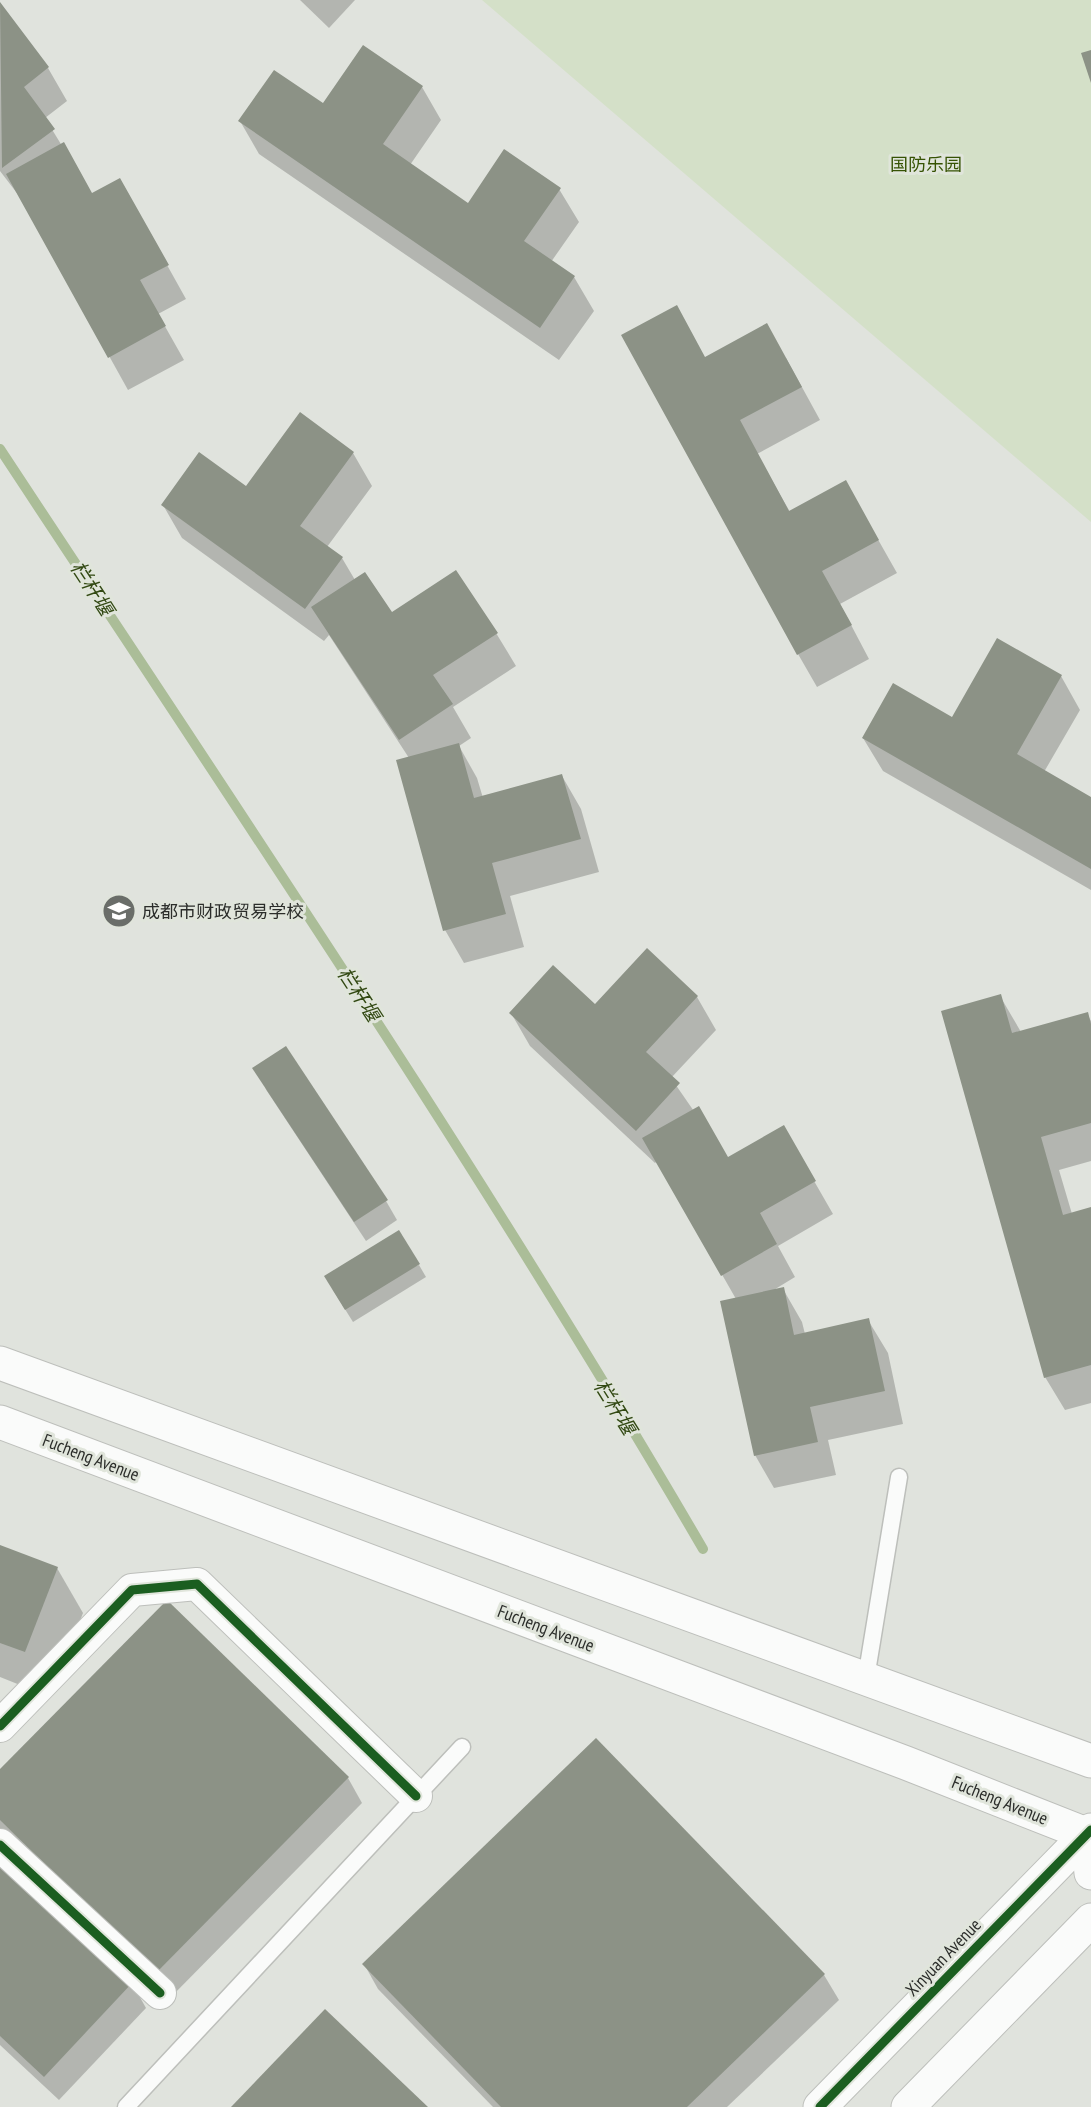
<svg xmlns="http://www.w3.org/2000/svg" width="1091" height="2107" font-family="'PT Sans Narrow','Noto Sans SC',sans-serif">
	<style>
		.green { fill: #d4e0c8 }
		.shadow { fill: #0003 }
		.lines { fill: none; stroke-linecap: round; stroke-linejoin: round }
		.stream { stroke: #abbd98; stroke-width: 10 }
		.building { fill: #8c9286 }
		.lane-casing { stroke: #bdbfbb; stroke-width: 19 }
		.street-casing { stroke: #bdbfbb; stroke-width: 34 }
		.secondary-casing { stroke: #bdbfbb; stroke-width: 35 }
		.highway-casing { stroke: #bdbfbb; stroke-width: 35 }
		.lane { stroke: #fafbfa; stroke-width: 16 }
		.street { stroke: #fafbfa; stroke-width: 32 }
		.secondary { stroke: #fafbfa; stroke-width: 33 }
		.highway { stroke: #fafbfa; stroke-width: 33 }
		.cycleway-casing { stroke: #e0e5db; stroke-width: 13 }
		.cycleway { stroke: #1b5e20; stroke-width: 9 }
		.labels { text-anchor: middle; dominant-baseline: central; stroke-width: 6; stroke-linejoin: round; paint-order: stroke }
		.park-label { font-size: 18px; fill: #365304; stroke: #e0e5db }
		.poi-label { font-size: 18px; fill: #2b2d2a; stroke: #e0e5db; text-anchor: start }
		.street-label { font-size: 18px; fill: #2b2d2a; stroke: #e0e5db }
		.water-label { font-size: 20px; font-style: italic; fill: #324913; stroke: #e0e5db }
	</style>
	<rect width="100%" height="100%" fill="#e0e3dd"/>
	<!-- green -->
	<polygon class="green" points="482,0 1091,0 1091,522"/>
	<!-- shadow -->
	<g class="shadow">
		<polygon points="300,0 355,0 329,28"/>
		<polygon points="0,5 48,68 67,101 45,118 92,195 138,213 186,299 158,314 184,360 128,390 23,201 0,171"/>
		<polygon points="422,87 441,120 410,165 468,205 559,189 579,222 551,262 574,277 594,311 559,360 259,154 240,121"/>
		<polygon points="786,358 820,420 757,454 790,512 863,513 897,573 840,604 869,659 817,687 798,654 705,359"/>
		<polygon points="353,453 372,486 327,547 342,558 355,580 392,614 496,633 516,666 453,707 471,738 459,746 477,778 483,798 562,776 581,809 599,872 510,896 524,947 464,963 445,930 409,758 329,635 324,641 182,538 163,505 247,488"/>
		<polygon points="1061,676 1080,710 1044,772 1091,798 1091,890 883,771 863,738 953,719"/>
		<polygon points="647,950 697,997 716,1030 671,1078 727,1159 783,1127 833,1214 778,1246 795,1277 772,1291 783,1289 802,1322 805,1334 868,1320 888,1353 903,1424 828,1440 836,1475 774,1488 755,1455 736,1299 657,1161 655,1163 530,1046 511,1013 595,1006"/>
		<polygon points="1000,996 1021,1032 1087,1014 1091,1021 1091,1161 1059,1170 1072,1214 1091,1209 1091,1403 1065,1410 1045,1377"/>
		<polygon points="265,1088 386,1201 397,1220 366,1241"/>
		<polygon points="419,1265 426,1277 353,1322 333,1290"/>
		<polygon points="0,1546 57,1568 83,1613 50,1697 0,1677"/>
		<polygon points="596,1740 824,1975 839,2000 727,2107 493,2107 378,1989 364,1964"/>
		<polygon points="0,1772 348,1778 362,1803 171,1997 0,1829"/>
		<polygon points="0,1860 132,1983 146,2008 59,2100 0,2045"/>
	</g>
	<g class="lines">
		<!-- stream -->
		<path class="stream" d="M0,449c239,363 484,724 703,1100"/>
	</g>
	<!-- building -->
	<g class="building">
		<polygon points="0,2 49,67 24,87 55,129 2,168"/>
		<polygon points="363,45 423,86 383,144 468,203 504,149 561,188 524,241 575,276 540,328 238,121 274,70 323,103"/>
		<polygon points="1091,50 1091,83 1081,53"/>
		<polygon points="64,142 92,193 120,178 169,265 140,280 166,326 108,358 6,174"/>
		<polygon points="677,305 705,357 767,323 802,387 740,420 789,511 846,480 879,540 822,571 852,625 797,655 621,335"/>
		<polygon points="300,412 354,452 300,526 343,557 305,609 161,505 199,452 246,486"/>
		<polygon points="456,570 498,633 433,675 453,704 399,740 311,607 365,572 392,612"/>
		<polygon points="997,638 1062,675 1017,754 1091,797 1091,869 862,738 893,683 952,717"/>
		<polygon points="459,743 474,798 562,774 581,839 492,863 506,914 443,931 396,760"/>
		<polygon points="647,948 698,996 646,1052 680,1083 636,1131 509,1013 553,965 595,1004"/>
		<polygon points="1001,994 1012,1033 1088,1012 1091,1024 1091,1123 1041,1137 1063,1215 1091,1207 1091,1365 1044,1378 941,1011"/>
		<polygon points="286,1046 388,1200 354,1222 252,1068"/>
		<polygon points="699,1106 728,1157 784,1125 816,1181 760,1213 777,1244 721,1276 642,1138"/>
		<polygon points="399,1230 420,1264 345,1310 324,1276"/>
		<polygon points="784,1287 794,1335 869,1318 885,1391 810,1407 818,1442 754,1456 720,1301"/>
		<polygon points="0,1545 58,1567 25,1652 0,1643"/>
		<polygon points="167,1600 349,1777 156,1973 0,1820 0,1769"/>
		<polygon points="596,1738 825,1974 687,2107 501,2107 362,1964"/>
		<polygon points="0,1858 133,1982 44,2077 0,2036"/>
		<polygon points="325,2009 428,2107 231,2107"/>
	</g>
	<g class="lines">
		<defs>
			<g id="lane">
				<polyline points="866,1678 899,1477"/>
				<polyline points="126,2107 462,1747"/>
			</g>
			<g id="street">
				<polyline points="0,1726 132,1590 197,1584 416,1796"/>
				<polyline points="0,1845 160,1993"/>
			</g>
			<g id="secondary">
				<polyline points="0,1363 1091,1761"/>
				<polyline points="0,1422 906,1763 1091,1836"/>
				<polyline points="820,2107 1091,1830"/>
				<polyline points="908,2107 1091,1920"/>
			</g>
			<polyline id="highway" points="1087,1835 1091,1873"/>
		</defs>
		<!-- lane casing -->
		<use href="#lane" class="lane-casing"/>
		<!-- street casing -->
		<use href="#street" class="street-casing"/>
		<!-- secondary casing -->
		<use href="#secondary" class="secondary-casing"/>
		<!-- highway casing -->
		<use href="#highway" class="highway-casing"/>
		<!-- lane -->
		<use href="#lane" class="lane"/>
		<!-- street -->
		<use href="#street" class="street"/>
		<!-- secondary -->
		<use href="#secondary" class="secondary"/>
		<!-- highway -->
		<use href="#highway" class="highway"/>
		<defs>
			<g id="cycleway">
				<polyline points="0,1726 132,1590 197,1584 416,1796"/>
				<polyline points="0,1845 160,1993"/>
				<polyline points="820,2107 1091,1830"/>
			</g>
		</defs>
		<!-- cycleway casing -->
		<use href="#cycleway" class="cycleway-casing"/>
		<!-- cycleway -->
		<use href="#cycleway" class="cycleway"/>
	</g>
	<!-- icons -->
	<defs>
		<symbol id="school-disc" viewBox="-11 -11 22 22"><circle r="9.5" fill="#6a6d69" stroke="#e0e5db"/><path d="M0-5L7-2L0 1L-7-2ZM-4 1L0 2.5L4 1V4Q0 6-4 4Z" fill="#fff"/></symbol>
	</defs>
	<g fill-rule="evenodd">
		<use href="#school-disc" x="100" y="892" width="38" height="38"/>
	</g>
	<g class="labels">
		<!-- park labels -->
		<g class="park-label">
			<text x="926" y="164">国防乐园</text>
		</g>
		<!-- poi labels -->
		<g class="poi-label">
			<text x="142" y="911">成都市财政贸易学校</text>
		</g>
		<!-- street labels -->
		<g class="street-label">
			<text transform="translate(91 1457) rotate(21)">Fucheng Avenue</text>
			<text transform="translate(546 1628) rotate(21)">Fucheng Avenue</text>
			<text transform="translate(1000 1800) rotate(22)">Fucheng Avenue</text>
			<text transform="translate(943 1957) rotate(-46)">Xinyuan Avenue</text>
		</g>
		<!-- water labels -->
		<g class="water-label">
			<text transform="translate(92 588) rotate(57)">栏杆堰</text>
			<text transform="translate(359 994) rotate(57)">栏杆堰</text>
			<text transform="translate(615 1407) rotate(58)">栏杆堰</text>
		</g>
	</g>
</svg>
